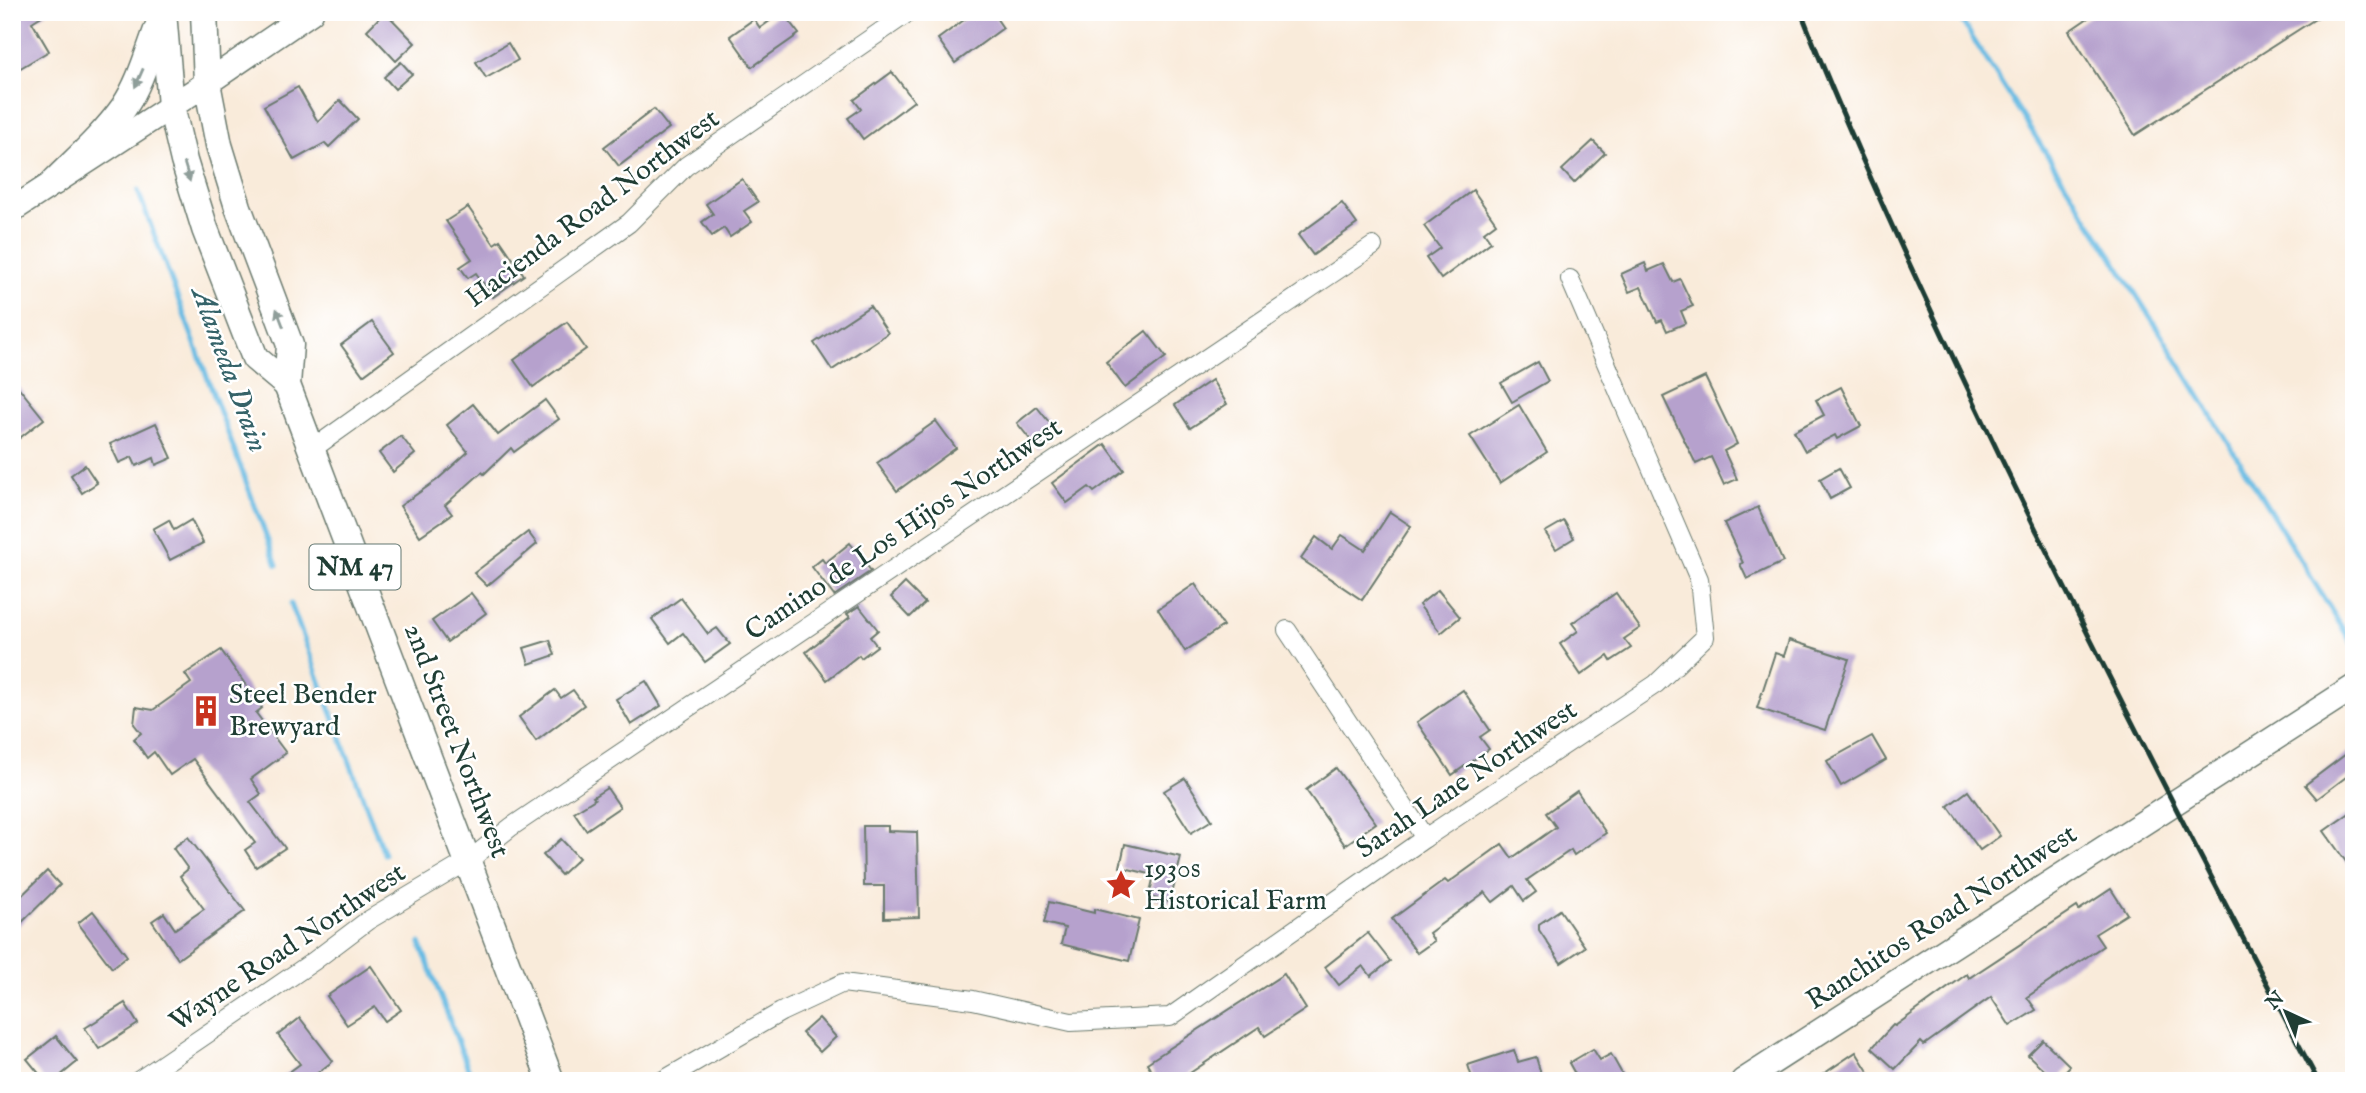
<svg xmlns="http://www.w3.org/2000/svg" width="2366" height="1093" font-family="'IM FELL English',serif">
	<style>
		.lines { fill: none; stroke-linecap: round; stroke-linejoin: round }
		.stream { stroke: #67bbe3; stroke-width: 5 }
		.building { fill: #b6a1cd }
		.street-casing { stroke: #6b7a6e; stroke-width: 20 }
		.secondary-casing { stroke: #6b7a6e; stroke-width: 27 }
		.primary-casing { stroke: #6b7a6e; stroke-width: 29 }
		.street { stroke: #fff; stroke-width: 18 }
		.secondary { stroke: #fff; stroke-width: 24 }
		.primary { stroke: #fff; stroke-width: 26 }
		.rail { stroke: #1f3d34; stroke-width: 5 }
		.oneway { fill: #8f9e9a }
		.labels { text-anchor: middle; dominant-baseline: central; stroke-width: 5; stroke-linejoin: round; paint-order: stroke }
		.shield { fill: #fff; stroke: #627771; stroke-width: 2 }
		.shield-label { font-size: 26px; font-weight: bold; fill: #1f3d34 }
		.street-label { font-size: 28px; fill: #1f3d34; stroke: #fff }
		.poi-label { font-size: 28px; fill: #1f3d34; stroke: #fff; text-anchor: start }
		.water-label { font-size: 30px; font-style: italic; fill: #356369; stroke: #fff }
	</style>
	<rect width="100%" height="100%" fill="#fff"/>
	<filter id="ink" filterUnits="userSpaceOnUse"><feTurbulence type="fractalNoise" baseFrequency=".0143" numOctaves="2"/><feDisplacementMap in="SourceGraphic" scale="14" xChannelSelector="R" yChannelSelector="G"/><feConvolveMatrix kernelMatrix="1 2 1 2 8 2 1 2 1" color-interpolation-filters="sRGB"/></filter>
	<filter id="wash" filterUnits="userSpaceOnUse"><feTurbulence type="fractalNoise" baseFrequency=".00686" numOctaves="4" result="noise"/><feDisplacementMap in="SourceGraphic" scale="28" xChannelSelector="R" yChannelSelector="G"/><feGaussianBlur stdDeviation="1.57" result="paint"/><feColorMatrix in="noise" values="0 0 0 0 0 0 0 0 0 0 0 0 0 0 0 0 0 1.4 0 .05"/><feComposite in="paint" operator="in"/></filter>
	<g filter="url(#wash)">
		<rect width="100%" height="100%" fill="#f9ebda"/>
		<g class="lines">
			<!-- stream -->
			<g class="stream">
				<polyline points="1956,12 2160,332 2354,647"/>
				<polyline points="138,191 277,565"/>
				<polyline points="291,604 384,854"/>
				<polyline points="420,943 473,1081"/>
			</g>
		</g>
		<g id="blocks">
			<!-- building -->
			<g class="building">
				<polygon points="12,12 48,12 32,22 49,51 12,73"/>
				<polygon points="385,12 415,43 396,61 367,30"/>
				<polygon points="782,12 799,34 752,67 730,36 754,19 760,28"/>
				<polygon points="975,12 992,12 1003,28 955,63 938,39"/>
				<polygon points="2097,12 2326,12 2135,135 2069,31"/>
				<polygon points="508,43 518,60 486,78 476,62"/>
				<polygon points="401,62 412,74 395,89 384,77"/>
				<polygon points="892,72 914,101 863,139 848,118 861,109 854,100"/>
				<polygon points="298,87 318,122 340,100 358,119 329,147 325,143 294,160 264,106"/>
				<polygon points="654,109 669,128 619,166 604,147"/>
				<polygon points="1593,141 1605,153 1574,183 1562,170"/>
				<polygon points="742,179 758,202 744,211 752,222 730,237 724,228 712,236 702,222 713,214 706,204"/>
				<polygon points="1473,190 1496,223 1484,232 1491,242 1441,279 1426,258 1440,248 1424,226"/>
				<polygon points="1342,203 1357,224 1313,255 1298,235"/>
				<polygon points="468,207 494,244 500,240 524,275 493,297 476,273 468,278 460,267 472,259 446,221"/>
				<polygon points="1645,263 1648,271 1664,264 1673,282 1680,279 1693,306 1681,311 1686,323 1667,331 1662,320 1657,322 1641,287 1629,292 1621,274"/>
				<polygon points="870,306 888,333 832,370 814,343"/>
				<polygon points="372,322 394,352 363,375 341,345"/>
				<polygon points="567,322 586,349 533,387 514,360"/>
				<polygon points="1146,331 1166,357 1125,388 1106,362"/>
				<polygon points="1538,362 1548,381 1512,402 1501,383"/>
				<polygon points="1705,377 1737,444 1724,451 1737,479 1724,485 1711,457 1696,464 1663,397"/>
				<polygon points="12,379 44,419 12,444"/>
				<polygon points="1212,380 1227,404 1190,428 1175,405"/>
				<polygon points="1841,387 1861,426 1837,439 1835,435 1805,451 1794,431 1824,415 1816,400"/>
				<polygon points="545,400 559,419 514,452 511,448 484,474 482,472 445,505 452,514 420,536 400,506 437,480 468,452 447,425 473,404 498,435"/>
				<polygon points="1519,405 1547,452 1500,483 1470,436"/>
				<polygon points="1037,407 1057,432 1037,448 1017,423"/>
				<polygon points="936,421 956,448 897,491 877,463"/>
				<polygon points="156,423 172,458 156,465 154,458 136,466 132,457 119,463 110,444"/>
				<polygon points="401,436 415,454 393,472 379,453"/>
				<polygon points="1105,444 1124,470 1094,492 1089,487 1067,503 1052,483"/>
				<polygon points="85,465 97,483 82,493 71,475"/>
				<polygon points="1839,468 1850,488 1830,499 1820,479"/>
				<polygon points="1758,507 1783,562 1747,579 1740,564 1743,563 1724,523"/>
				<polygon points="1390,512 1411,526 1362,600 1301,559 1316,537 1332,549 1342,535 1365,550"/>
				<polygon points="169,520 174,530 191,520 203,543 170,560 153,529"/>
				<polygon points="1564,521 1574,538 1556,549 1545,532"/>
				<polygon points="528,532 537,544 487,586 474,573"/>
				<polygon points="850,543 871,571 834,596 812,567 822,559 825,563"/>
				<polygon points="905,583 925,603 910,617 891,597"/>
				<polygon points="1195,584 1223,626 1185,651 1158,609"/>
				<polygon points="1438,590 1460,617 1441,633 1419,605"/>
				<polygon points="471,593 486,613 447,642 432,621"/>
				<polygon points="1616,593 1640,628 1624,639 1631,648 1611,661 1608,656 1581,675 1560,644 1578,631 1572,623"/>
				<polygon points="681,598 708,634 717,628 730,644 705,662 683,633 670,643 652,619"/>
				<polygon points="859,606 878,630 870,637 877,646 861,658 859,655 827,680 806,652 850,617 847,614"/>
				<polygon points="550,640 555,655 529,664 524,648"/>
				<polygon points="1789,640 1849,659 1825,730 1757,708 1775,653 1784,656"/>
				<polygon points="221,650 262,708 256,713 286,753 251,779 261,794 250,802 285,848 256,867 245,850 255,843 193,759 170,775 154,752 147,758 134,739 141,733 134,724 136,707 153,710 191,683 185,674"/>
				<polygon points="646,681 661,706 631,725 616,699"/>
				<polygon points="555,690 561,698 573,690 584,705 536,741 519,717"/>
				<polygon points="1463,690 1490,730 1480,737 1489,749 1452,775 1417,722"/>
				<polygon points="1872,736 1886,760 1841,786 1827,761"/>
				<polygon points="2354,748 2354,771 2317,799 2305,785"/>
				<polygon points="1336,768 1376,823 1345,845 1306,790"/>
				<polygon points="1185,778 1212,820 1191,833 1164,791"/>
				<polygon points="607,788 620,807 586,830 574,812 595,799 593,797"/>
				<polygon points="1577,791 1606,833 1574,855 1571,850 1527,880 1536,892 1524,901 1514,886 1493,902 1485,892 1429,933 1434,941 1417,953 1392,919 1445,880 1448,883 1502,844 1512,858 1556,827 1546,813"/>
				<polygon points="1968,791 2000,836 1980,850 1948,806"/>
				<polygon points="2354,810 2354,873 2324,831"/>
				<polygon points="863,826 888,826 888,831 917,832 919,917 884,918 884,886 864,886"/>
				<polygon points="188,837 245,911 178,959 152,921 164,913 175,929 204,909 180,876 188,869 173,848"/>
				<polygon points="561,839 579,858 561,875 543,855"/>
				<polygon points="1125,844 1181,857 1170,902 1149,897 1154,875 1120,867"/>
				<polygon points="47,871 60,885 12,932 12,905"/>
				<polygon points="2111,889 2127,914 2095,934 2103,946 2027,997 2036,1010 2010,1026 1991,997 1924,1045 1921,1042 1895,1069 1872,1048 1893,1025 1895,1026 1967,974 1969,978 2077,907 2079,910"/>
				<polygon points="1049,902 1094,913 1094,909 1139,920 1129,961 1061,944 1065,928 1044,923"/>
				<polygon points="1560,910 1585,947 1561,963 1539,930 1539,924"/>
				<polygon points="93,911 127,956 112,968 78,923"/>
				<polygon points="1368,933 1390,961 1371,976 1363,966 1339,985 1325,967"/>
				<polygon points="371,966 401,1010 385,1021 375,1007 347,1025 327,996"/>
				<polygon points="1284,974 1306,1009 1265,1036 1259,1027 1178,1081 1158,1081 1147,1063"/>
				<polygon points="125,1003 138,1024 99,1049 85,1028"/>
				<polygon points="300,1018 333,1061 307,1081 277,1081 300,1064 278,1035"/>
				<polygon points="819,1018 836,1037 820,1052 802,1033"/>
				<polygon points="56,1036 77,1062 54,1081 45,1081 27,1059"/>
				<polygon points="2043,1040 2070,1066 2056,1081 2028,1055"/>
				<polygon points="1593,1049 1600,1060 1611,1054 1626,1081 1579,1081 1569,1063"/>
				<polygon points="1514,1050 1518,1062 1536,1057 1543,1081 1473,1081 1468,1065"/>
				<polygon points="1856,1052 1874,1081 1813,1081"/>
			</g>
		</g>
	</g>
	<g filter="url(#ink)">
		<use href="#blocks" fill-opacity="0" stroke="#6b7a6e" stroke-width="2"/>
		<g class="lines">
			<defs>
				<g id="street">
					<polyline points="311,450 629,223 686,166 909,12"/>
					<polyline points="1287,630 1425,838"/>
					<polyline points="138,1081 314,961 367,921 468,861 511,827 1373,246"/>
					<polyline points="662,1081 781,1012 843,983 973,1000 1071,1022 1170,1017 1425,838 1656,684 1705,637 1699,579 1570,279"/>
				</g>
				<g id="secondary">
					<polyline points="12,210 207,83 311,12"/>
					<polyline points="1743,1081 2354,687"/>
				</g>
				<g id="primary">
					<polyline points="163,12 171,106 184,161 205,229 255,358 287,385"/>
					<polyline points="204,12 207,83 219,145 238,207 290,345 287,385 551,1081"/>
					<path d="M54,182c24,-24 50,-47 70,-75 17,-25 25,-57 36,-85"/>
				</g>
			</defs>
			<!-- street casing -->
			<use href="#street" class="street-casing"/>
			<!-- secondary casing -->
			<use href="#secondary" class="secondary-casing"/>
			<!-- primary casing -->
			<use href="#primary" class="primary-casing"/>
			<!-- street -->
			<use href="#street" class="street"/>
			<!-- secondary -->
			<use href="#secondary" class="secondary"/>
			<!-- primary -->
			<use href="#primary" class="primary"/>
			<!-- rail -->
			<path class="rail" d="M1801,12c60,152 130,300 200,446 102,210 208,417 317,623"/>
		</g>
		<!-- one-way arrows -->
		<defs><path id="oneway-solid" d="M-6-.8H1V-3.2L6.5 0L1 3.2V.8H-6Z" transform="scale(1.75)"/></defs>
		<g class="oneway">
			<use href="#oneway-solid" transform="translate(139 78) rotate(114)"/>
			<use href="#oneway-solid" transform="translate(187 172) rotate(73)"/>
			<use href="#oneway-solid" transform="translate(280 318) rotate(-111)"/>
		</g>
	</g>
	<!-- icons -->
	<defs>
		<symbol id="building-bare" viewBox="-9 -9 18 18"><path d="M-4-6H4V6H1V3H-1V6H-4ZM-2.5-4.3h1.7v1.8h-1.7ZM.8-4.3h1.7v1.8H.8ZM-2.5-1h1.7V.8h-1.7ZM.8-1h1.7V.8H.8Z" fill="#c8321e" stroke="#fff" stroke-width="2.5" paint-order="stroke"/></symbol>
		<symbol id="sight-bare" viewBox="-9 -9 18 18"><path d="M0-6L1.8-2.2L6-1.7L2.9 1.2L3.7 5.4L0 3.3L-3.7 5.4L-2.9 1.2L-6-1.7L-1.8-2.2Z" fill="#c8321e" stroke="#fff" stroke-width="2.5" paint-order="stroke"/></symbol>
	</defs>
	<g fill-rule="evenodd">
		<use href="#building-bare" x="184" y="689" width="44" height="44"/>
		<use href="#sight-bare" x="1099" y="863" width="44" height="44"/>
	</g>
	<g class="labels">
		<!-- shield labels -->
		<rect class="shield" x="309.5" y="544.5" width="91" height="45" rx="5"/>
		<g class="shield-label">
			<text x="355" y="567">NM 47</text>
		</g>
		<!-- street labels -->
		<g class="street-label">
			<text transform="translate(593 209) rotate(-37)">Hacienda Road Northwest</text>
			<text transform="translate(904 530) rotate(-34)">Camino de Los Hijos Northwest</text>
			<text transform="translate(456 741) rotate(69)">2nd Street Northwest</text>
			<text transform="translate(1467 780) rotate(-34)">Sarah Lane Northwest</text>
			<text transform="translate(1942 918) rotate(-33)">Ranchitos Road Northwest</text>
			<text transform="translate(288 948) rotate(-34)">Wayne Road Northwest</text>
		</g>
		<!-- poi labels -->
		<g class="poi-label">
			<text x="229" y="695">Steel Bender<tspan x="229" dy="32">Brewyard</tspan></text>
			<text x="1144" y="869">1930s<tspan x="1144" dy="32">Historical Farm</tspan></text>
		</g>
		<!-- water labels -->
		<g class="water-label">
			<text transform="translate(229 370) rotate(70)">Alameda Drain</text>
		</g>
	</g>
	<!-- margin -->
	<rect width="2366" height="1093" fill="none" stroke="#fff" stroke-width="42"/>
	<!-- north arrow -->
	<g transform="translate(2286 1012) rotate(316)" stroke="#ffffff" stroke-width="5" paint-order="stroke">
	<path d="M0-5L12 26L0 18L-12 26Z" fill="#1f3d34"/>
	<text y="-10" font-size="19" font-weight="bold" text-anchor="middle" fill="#1f3d34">N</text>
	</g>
</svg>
